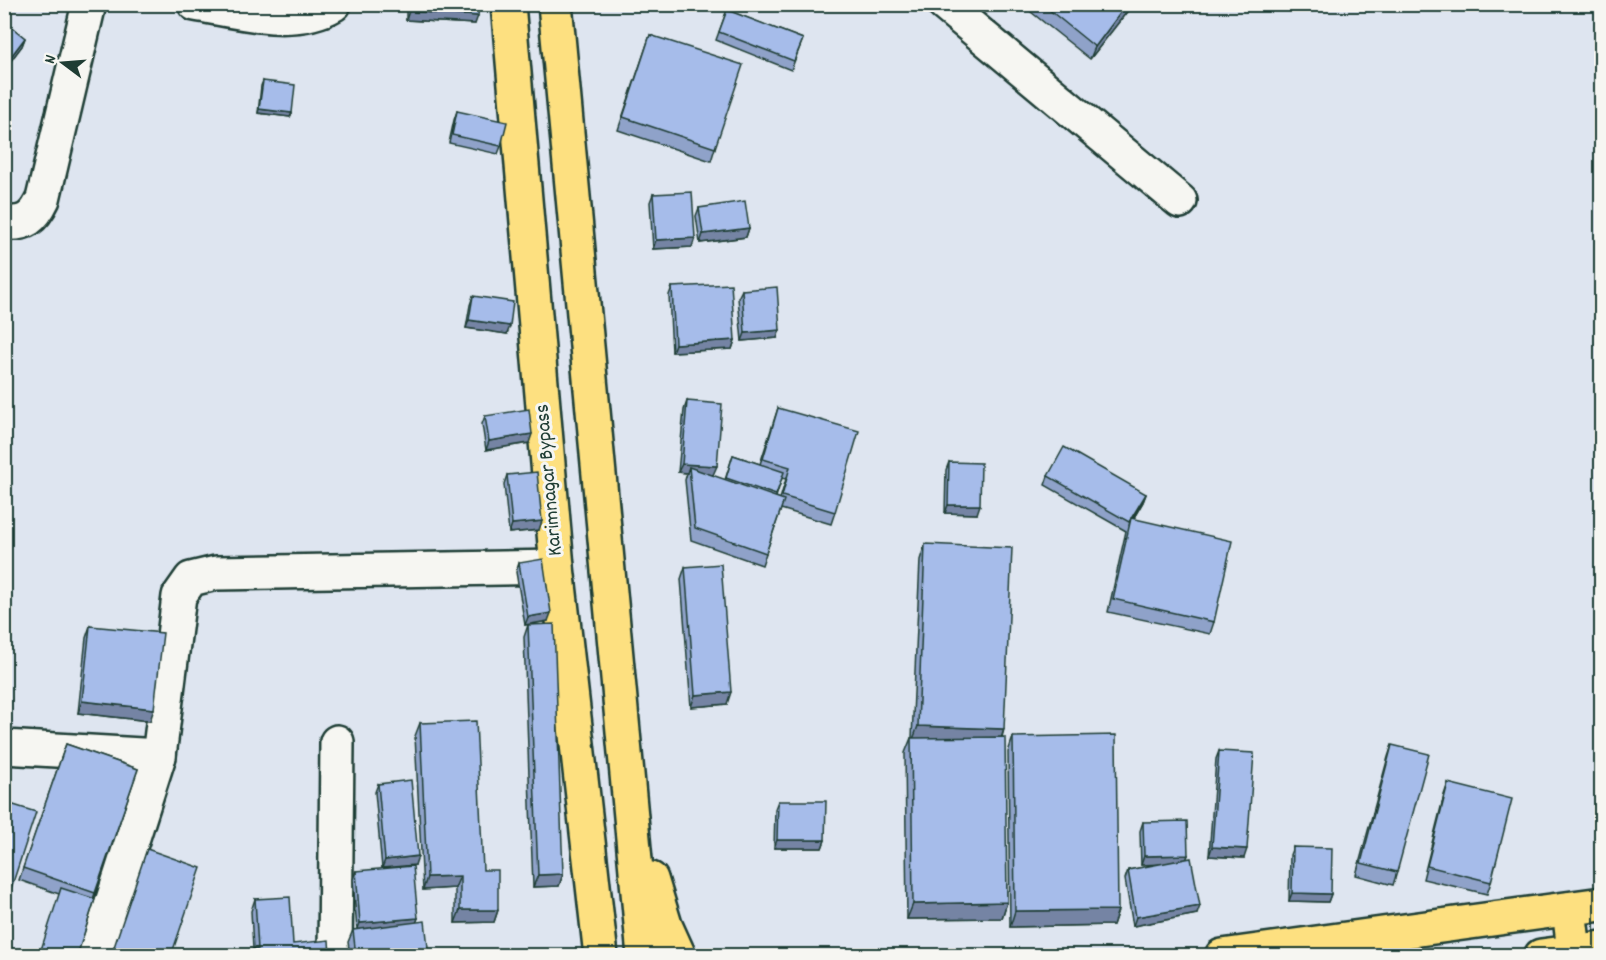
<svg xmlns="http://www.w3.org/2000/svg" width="1606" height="960" font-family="Dekko,sans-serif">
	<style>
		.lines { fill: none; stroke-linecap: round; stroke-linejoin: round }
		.minor-casing { stroke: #1f3d34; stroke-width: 38 }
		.major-casing { stroke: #1f3d34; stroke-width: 38 }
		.highway-casing { stroke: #1f3d34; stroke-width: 38 }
		.minor { stroke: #f6f6f2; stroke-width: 33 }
		.major { stroke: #fde080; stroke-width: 33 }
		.highway { stroke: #fde080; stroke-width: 33 }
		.wall { fill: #8fa2c9; stroke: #1f3d34; stroke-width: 1.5; fill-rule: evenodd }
		.shaded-wall { fill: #7484a4; stroke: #1f3d34; stroke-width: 1.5 }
		.building { fill: #a6bcea; stroke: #1f3d34; stroke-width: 1.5 }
		.labels { text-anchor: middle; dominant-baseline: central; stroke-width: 6; stroke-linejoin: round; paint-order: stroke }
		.street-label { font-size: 21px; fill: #1f3d34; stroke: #f6f6f2 }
	</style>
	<rect width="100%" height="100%" fill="#dee5f0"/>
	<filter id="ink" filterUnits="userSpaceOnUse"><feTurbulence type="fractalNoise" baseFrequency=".0167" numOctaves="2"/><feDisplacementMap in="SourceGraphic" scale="12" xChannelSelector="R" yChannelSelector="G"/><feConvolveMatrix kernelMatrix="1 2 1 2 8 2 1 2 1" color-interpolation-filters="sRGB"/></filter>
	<g filter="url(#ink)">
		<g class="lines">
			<defs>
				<g id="minor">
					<path d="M195,4c43,7 99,24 139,0"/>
					<polyline points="944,4 1180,201"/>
					<path d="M4,223c22,2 30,-5 39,-24l46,-195"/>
					<polyline points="4,747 159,756 95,956"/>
					<polyline points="159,756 179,596 191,579 216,573 557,567"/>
					<polyline points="335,956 337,742"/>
				</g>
				<polyline id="major" points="1569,909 1574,951 1576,956"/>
				<g id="highway">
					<polyline points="508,4 557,567 601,956"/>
					<polyline points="555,4 644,956"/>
					<polyline points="651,879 665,925 679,956"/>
					<polyline points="1222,956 1602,904"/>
					<polyline points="1541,956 1602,948"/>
				</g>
			</defs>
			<!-- minor casing -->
			<use href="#minor" class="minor-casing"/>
			<!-- major casing -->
			<use href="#major" class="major-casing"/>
			<!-- highway casing -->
			<use href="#highway" class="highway-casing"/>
			<!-- minor -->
			<use href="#minor" class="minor"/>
			<!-- major -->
			<use href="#major" class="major"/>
			<!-- highway -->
			<use href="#highway" class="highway"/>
		</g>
		<!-- wall -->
		<g class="wall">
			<polygon points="406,4 479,4 475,24 406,20"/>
			<polygon points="1034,4 1133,4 1090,59 1031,12"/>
			<polygon points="727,10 803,39 791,70 716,40"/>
			<polygon points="4,21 25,38 22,46 6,67 4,66"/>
			<polygon points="650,35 715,148 711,161 618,130"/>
			<polygon points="263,81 292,113 290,117 258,113 261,86"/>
			<polygon points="457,111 501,146 498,154 449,143 454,120"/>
			<polygon points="653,194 692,247 653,249 650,202"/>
			<polygon points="699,208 749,228 746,237 700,243 696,216"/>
			<polygon points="672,287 735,340 732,349 672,352 669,295"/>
			<polygon points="742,290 777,338 742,341 738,298"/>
			<polygon points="473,296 507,334 466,328 470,305"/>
			<path d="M687,401l26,74h-3l15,5 8,-25 27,9 18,-56 57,104 -4,12 -50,-15 -19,56 -71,-25 -6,-60 2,-7 -9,-1 6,-62zM782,478l4,1 -6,20 -4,-2z"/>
			<polygon points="485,416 529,443 486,450 482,424"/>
			<polygon points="949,462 977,514 945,513 946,470"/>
			<polygon points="507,475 539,530 509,533 504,484"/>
			<polygon points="1048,476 1146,494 1143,502 1133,519 1214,622 1210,634 1108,612 1126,531 1045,485"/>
			<polygon points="925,544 1004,729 1002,737 1007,902 1002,918 907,919 905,753 911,738 912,738 920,560"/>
			<polygon points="519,563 548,621 525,625 516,572"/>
			<polygon points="685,567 727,704 691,707 681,579"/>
			<polygon points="528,625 563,874 559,886 533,887 524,637"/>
			<polygon points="90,626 150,721 78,713 86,638"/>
			<polygon points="420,723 483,870 498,910 494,922 455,923 455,888 423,890 415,736"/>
			<polygon points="1013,737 1118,910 1113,925 1010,927 1008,752"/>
			<polygon points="66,744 138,769 93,899 59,894 19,880"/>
			<polygon points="1392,745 1397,872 1393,885 1356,875 1388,757"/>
			<polygon points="1219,751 1244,858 1209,856 1216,759"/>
			<polygon points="1448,783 1491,882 1487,894 1423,879 1444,795"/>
			<polygon points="378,784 415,865 382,868 375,792"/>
			<polygon points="778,801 825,840 822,848 774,848 775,809"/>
			<polygon points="1143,822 1188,855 1186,859 1197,914 1133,926 1125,879 1128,870 1161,864 1141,865 1140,831"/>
			<polygon points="1293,847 1331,894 1328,902 1289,901 1290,855"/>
			<polygon points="356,871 418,918 416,922 429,956 350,956 348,942 353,930 357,930 353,879"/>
			<polygon points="255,899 293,944 253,949 251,911"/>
		</g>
		<!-- shaded-wall -->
		<g class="shaded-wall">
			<polygon points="1127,4 1133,4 1090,59 1095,47"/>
			<polygon points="409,11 478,16 475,24 406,20"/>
			<polygon points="25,38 22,46 6,67 9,59"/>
			<polygon points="259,109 292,113 290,117 258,113"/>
			<polygon points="749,228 746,237 700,243 703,234"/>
			<polygon points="695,238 692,247 653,249 656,240"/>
			<polygon points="469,320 510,326 507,334 466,328"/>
			<polygon points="780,330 777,338 742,341 745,333"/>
			<polygon points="735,340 732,349 672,352 675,344"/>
			<polygon points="532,434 529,443 486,450 489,441"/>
			<polygon points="682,464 717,466 713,475 690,473 689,467 687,473 678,472"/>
			<polygon points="1146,494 1143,502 1129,526 1130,521"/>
			<polygon points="948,505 980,505 977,514 945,513"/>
			<polygon points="542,521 539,530 509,533 512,524"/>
			<polygon points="551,613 548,621 525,625 528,617"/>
			<polygon points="731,692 727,704 691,707 695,695"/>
			<polygon points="82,701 154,709 150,721 78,713"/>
			<polygon points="918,726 1004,729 999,745 912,742"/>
			<polygon points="777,840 825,840 822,848 774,848"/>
			<polygon points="1212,847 1247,849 1244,858 1209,856"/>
			<polygon points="1188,855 1185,863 1141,865 1144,856"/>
			<polygon points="418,856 415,865 382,868 385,860"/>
			<polygon points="563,874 559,886 533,887 538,875"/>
			<polygon points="460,876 455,888 423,890 427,877"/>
			<polygon points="1292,893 1331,894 1328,902 1289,901"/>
			<polygon points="1007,902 1002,918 907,919 913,904"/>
			<polygon points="1200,906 1197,914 1133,926 1136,917"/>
			<polygon points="460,910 498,910 494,922 455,923"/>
			<polygon points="1118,910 1113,925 1010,927 1015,911"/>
			<polygon points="418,918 415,926 357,931 360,923"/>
		</g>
		<!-- building -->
		<g class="building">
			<polygon points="409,4 479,4 478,16 409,11"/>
			<polygon points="1042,4 1127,4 1095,47"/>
			<polygon points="727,10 803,39 794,61 719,32"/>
			<polygon points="4,21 25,38 9,59 4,55"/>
			<polygon points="650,35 743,65 715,148 623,117"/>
			<polygon points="263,81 295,85 292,113 259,109"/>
			<polygon points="457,111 507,122 501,146 452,135"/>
			<polygon points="692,192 695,238 656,240 653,194"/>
			<polygon points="745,201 749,228 703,234 699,208"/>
			<polygon points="731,284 735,340 675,344 672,287"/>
			<polygon points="777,287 780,330 745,333 742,290"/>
			<polygon points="473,296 513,302 510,326 469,320"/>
			<polygon points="687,401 722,404 717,466 682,464"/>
			<polygon points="778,408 859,431 835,512 782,496 790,467 763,459"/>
			<polygon points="529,409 532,434 489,441 485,416"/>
			<polygon points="1064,447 1146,494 1129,522 1048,476"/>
			<polygon points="733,455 784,472 776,495 726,478"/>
			<polygon points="949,462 981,463 980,505 948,505"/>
			<polygon points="689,467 784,500 766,553 695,528"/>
			<polygon points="537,472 542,521 512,524 507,475"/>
			<polygon points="1131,518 1232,541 1214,622 1113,599"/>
			<polygon points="925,544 1012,548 1004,729 918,726"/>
			<polygon points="543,559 551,613 528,617 519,563"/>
			<polygon points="721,564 731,692 695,695 685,567"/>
			<polygon points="554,624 563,874 538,875 528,625"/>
			<polygon points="90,626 163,633 154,709 82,701"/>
			<polygon points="476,721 483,870 498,870 498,910 460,910 460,876 427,877 420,723"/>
			<polygon points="1116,735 1118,910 1015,911 1013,737"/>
			<polygon points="1005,737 1007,902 913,904 911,738"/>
			<polygon points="66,744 138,769 95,893 23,868"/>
			<polygon points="1392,745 1429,754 1397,872 1361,863"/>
			<polygon points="1219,751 1254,753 1247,849 1212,847"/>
			<polygon points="411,780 418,856 385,860 378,784"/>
			<polygon points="1448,783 1512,799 1491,882 1427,866"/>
			<polygon points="778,801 826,801 825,840 777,840"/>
			<polygon points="4,802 36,812 4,910"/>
			<polygon points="1187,821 1188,855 1144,856 1143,822"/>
			<polygon points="1293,847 1332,848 1331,894 1292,893"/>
			<polygon points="147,849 201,868 171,956 111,956"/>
			<polygon points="1191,858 1200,906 1136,917 1128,870"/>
			<polygon points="413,866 418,918 360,923 356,871"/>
			<polygon points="61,888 95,899 77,956 39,956"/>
			<polygon points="290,897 293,944 329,940 330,956 219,956 220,953 258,949 255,899"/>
			<polygon points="425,921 429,956 356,956 353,930"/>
		</g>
	</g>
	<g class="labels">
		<!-- street labels -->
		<g class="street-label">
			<text transform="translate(550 480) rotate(-95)">Karimnagar Bypass</text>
		</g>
	</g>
	<!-- margin -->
	<rect width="1606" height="960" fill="none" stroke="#f6f6f2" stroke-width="24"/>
	<rect x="12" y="12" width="1582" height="936" fill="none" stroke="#1f3d34" stroke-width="2" filter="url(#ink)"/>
	<!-- north arrow -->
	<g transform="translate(63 63) rotate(286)" stroke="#f6f6f2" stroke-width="4.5" paint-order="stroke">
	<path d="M0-4.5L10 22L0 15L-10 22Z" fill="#1f3d34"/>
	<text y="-9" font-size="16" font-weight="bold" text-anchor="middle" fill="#1f3d34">N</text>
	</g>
</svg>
